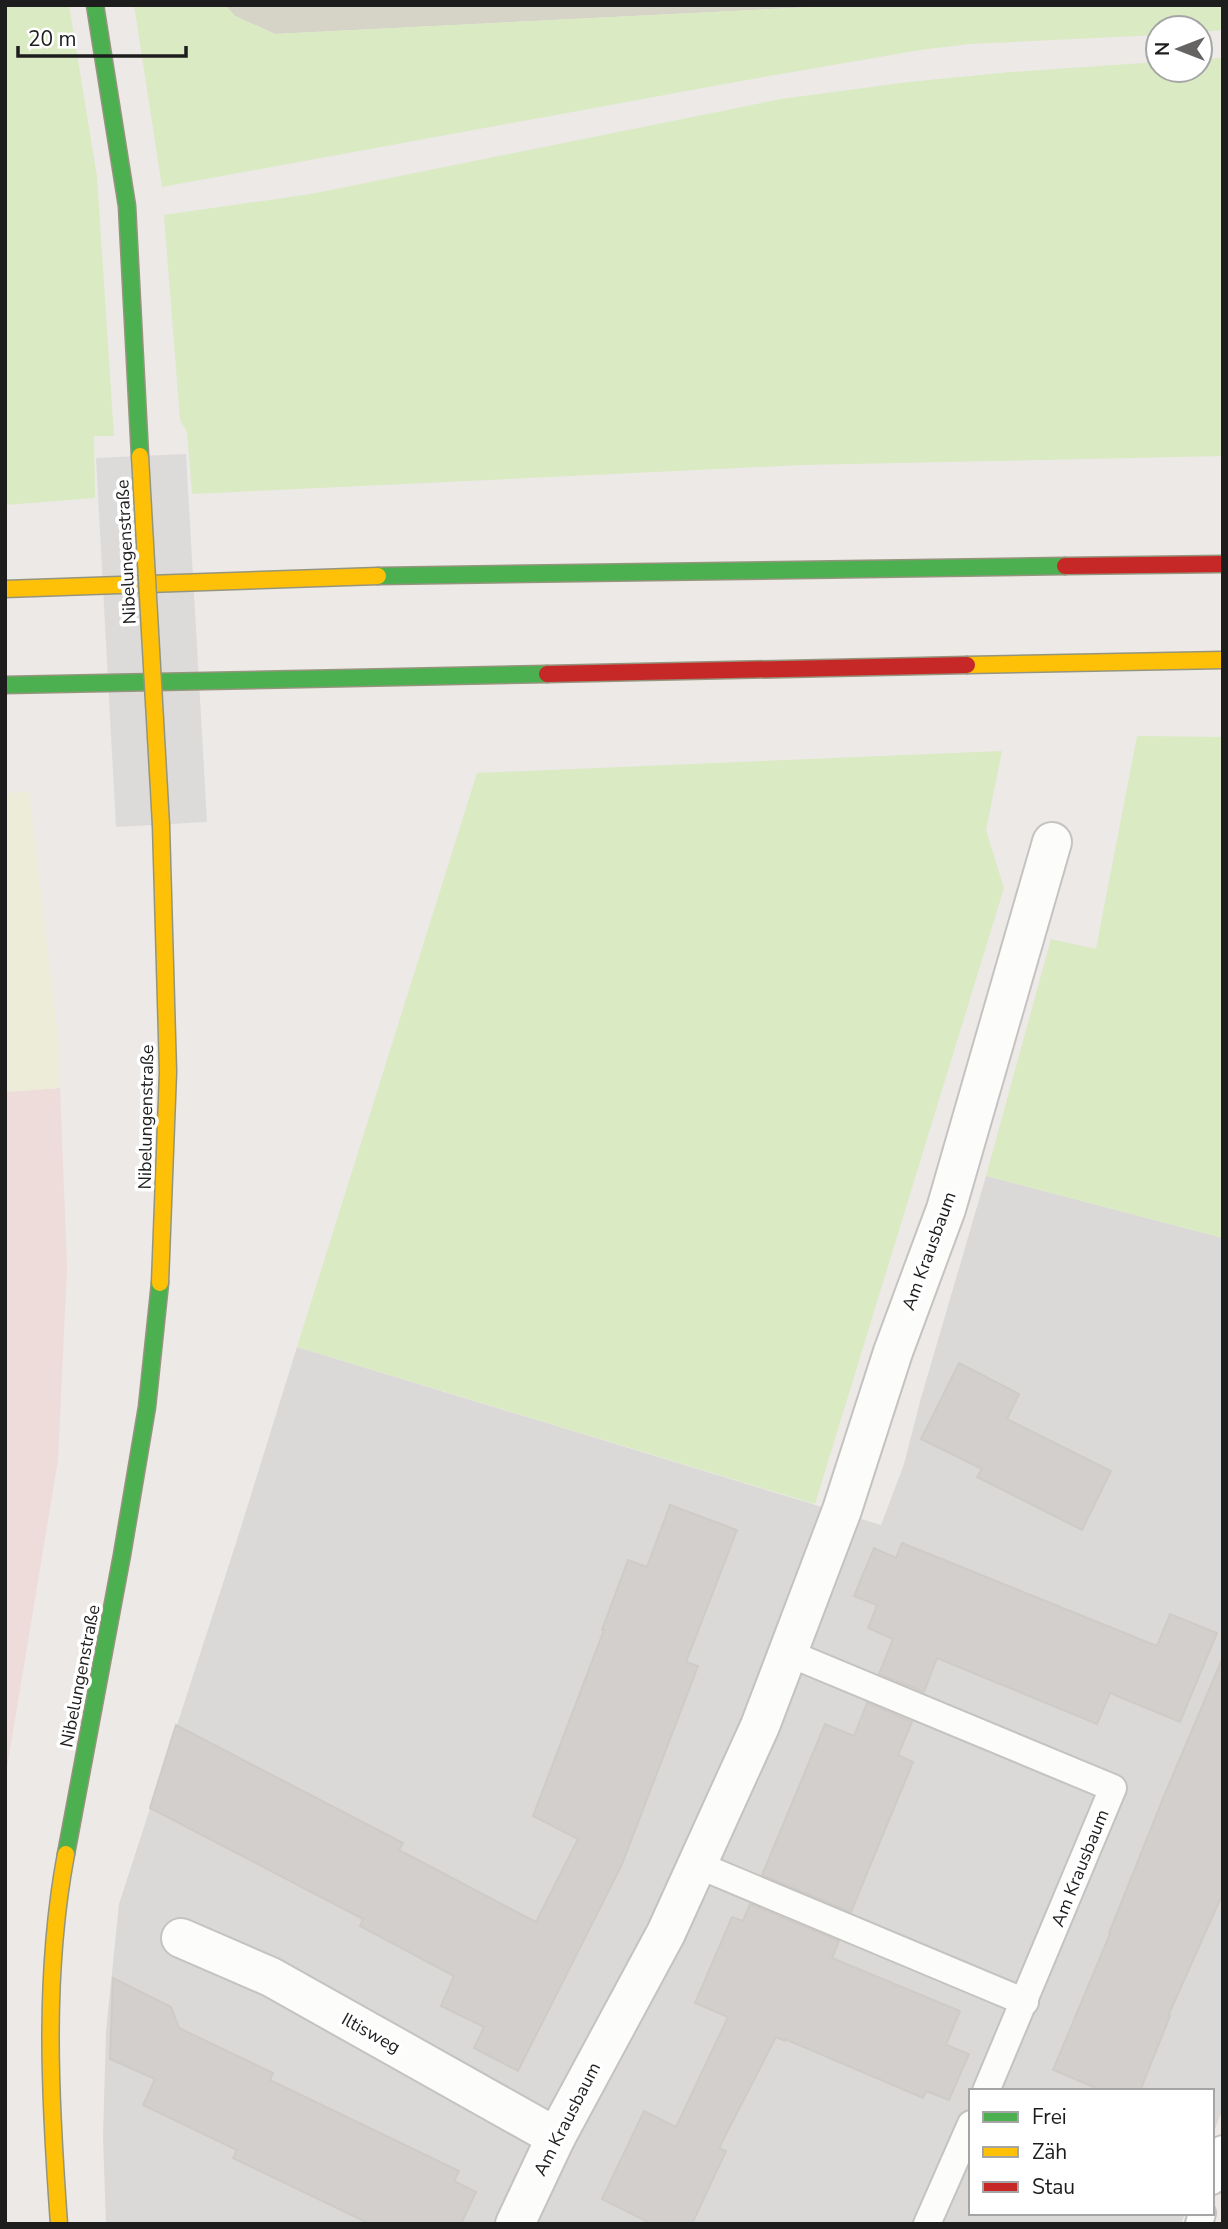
<svg xmlns="http://www.w3.org/2000/svg" width="1228" height="2229" font-family="'Nunito Sans',sans-serif">
	<style>
		.residential { fill: #dbd9d7 }
		.commercial { fill: #eedcda }
		.construction { fill: #d5d4c7 }
		.farmland { fill: #edecd9 }
		.grass { fill: #daeac3 }
		.parking { fill: #dad9d7 }
		.pier { fill: #dcdbda }
		.building { fill: #d2cfcd; stroke: #cfcbc7; stroke-width: 2 }
		.lines { fill: none; stroke-linecap: round; stroke-linejoin: round }
		.lane-casing { stroke: #c4c3c2; stroke-width: 30 }
		.street-casing { stroke: #c4c3c2; stroke-width: 42 }
		.fast-casing { stroke: #95957e; stroke-width: 19 }
		.slow-casing { stroke: #95957e; stroke-width: 19 }
		.jam-casing { stroke: #95957e; stroke-width: 19 }
		.lane { stroke: #fcfcfb; stroke-width: 26 }
		.street { stroke: #fcfcfb; stroke-width: 38 }
		.fast { stroke: #4caf50; stroke-width: 16 }
		.slow { stroke: #ffc107; stroke-width: 16 }
		.jam { stroke: #c62828; stroke-width: 16 }
		.slow-bridge-casing { stroke: #95957e; stroke-width: 19; stroke-linecap: butt }
		.slow-bridge { stroke: #ffc107; stroke-width: 16 }
		.labels { text-anchor: middle; dominant-baseline: central; stroke-width: 7; stroke-linejoin: round; paint-order: stroke }
		.street-label { font-size: 18px; fill: #1d1d1d; stroke: #fff }
	</style>
	<rect width="100%" height="100%" fill="#ece9e6"/>
	<!-- residential -->
	<polygon class="residential" points="986,1176 1223,1238 1223,2108 1212,2137 1212,2091 971,2091 971,2213 1185,2213 1181,2224 106,2224 103,2137 106,2031 119,1904 236,1543 297,1347 881,1525 904,1464 921,1398"/>
	<!-- commercial -->
	<polygon class="commercial" points="60,1088 67,1268 58,1460 5,1780 5,1092"/>
	<!-- construction -->
	<polygon class="construction" points="225,5 852,5 275,34 235,16"/>
	<!-- farmland -->
	<polygon class="farmland" points="29,792 60,1054 60,1088 5,1092 5,793"/>
	<!-- grass -->
	<g class="grass">
		<polygon points="5,5 69,5 97,177 114,436 94,436 95,498 5,505"/>
		<polygon points="134,5 225,5 235,16 275,34 852,5 1223,5 1223,30 1200,32 1200,28 1158,28 1158,35 969,44 920,50 741,81 162,187"/>
		<polygon points="1223,58 1223,456 802,465 192,494 187,432 180,420 164,215 311,194 781,99 909,82 1011,72 1158,62 1158,70 1200,70 1200,59"/>
		<polygon points="1137,736 1223,737 1223,1238 986,1176 1051,939 1096,949"/>
		<polygon points="1002,751 986,830 1004,888 815,1504 297,1347 477,773"/>
	</g>
	<!-- parking -->
	<g class="parking">
		<polygon points="848,1686 931,1721 925,1735 842,1700"/>
		<polygon points="1067,1836 1082,1842 1035,1955 1021,1949"/>
	</g>
	<!-- pier -->
	<polygon class="pier" points="186,454 207,822 116,827 96,458"/>
	<!-- building -->
	<g class="building">
		<polygon points="959,1363 1019,1394 1007,1419 1111,1471 1082,1530 977,1477 982,1469 921,1439"/>
		<polygon points="670,1505 737,1530 686,1662 698,1666 622,1864 518,2071 474,2048 484,2027 441,2006 454,1976 360,1926 363,1919 150,1808 176,1725 403,1843 399,1850 536,1922 578,1839 533,1816 604,1630 602,1630 628,1560 647,1567"/>
		<polygon points="902,1543 1157,1646 1170,1614 1217,1633 1180,1722 1110,1693 1097,1724 937,1658 924,1692 879,1674 893,1639 868,1628 877,1605 854,1596 874,1548 896,1558"/>
		<polygon points="1223,1657 1223,1893 1168,2016 1170,2016 1140,2091 1103,2091 1053,2070 1110,1934 1109,1933 1164,1796"/>
		<polygon points="867,1703 912,1722 898,1755 913,1762 851,1912 762,1875 825,1724 854,1736"/>
		<polygon points="750,1904 839,1941 832,1958 960,2011 946,2045 969,2054 949,2100 926,2091 923,2098 785,2039 785,2041 776,2037 719,2148 726,2151 692,2224 652,2224 602,2199 644,2111 676,2127 728,2017 695,2003 732,1917 743,1921"/>
		<polygon points="113,1978 171,2007 179,2028 273,2073 270,2080 459,2171 454,2181 476,2192 461,2224 370,2224 233,2158 237,2150 143,2105 155,2079 110,2059"/>
	</g>
	<g class="lines">
		<defs>
			<g id="lane">
				<polyline points="788,1653 1113,1788 986,2091"/>
				<polyline points="698,1865 1025,2002"/>
				<polyline points="1212,2181 1223,2149"/>
				<polyline points="927,2224 971,2124"/>
				<polyline points="1199,2224 1202,2213"/>
			</g>
			<g id="street">
				<polyline points="181,1938 271,1977 556,2137"/>
				<polyline points="515,2224 556,2137 666,1933 760,1726 842,1510 893,1352 946,1209 1052,842"/>
			</g>
			<g id="fast">
				<polyline points="95,5 127,206 140,456"/>
				<polyline points="378,576 1065,566"/>
				<polyline points="5,685 547,674"/>
				<polyline points="66,1854 122,1555 147,1407 160,1283"/>
			</g>
			<g id="slow">
				<polyline points="5,589 378,576"/>
				<polyline points="967,665 1223,660"/>
				<polyline points="160,1283 168,1072 161,825"/>
				<path d="M59,2224c-9,-124 -16,-248 7,-370"/>
			</g>
			<g id="jam">
				<polyline points="1065,566 1223,564"/>
				<polyline points="547,674 967,665"/>
			</g>
		</defs>
		<!-- lane casing -->
		<use href="#lane" class="lane-casing"/>
		<!-- street casing -->
		<use href="#street" class="street-casing"/>
		<!-- fast casing -->
		<use href="#fast" class="fast-casing"/>
		<!-- slow casing -->
		<use href="#slow" class="slow-casing"/>
		<!-- jam casing -->
		<use href="#jam" class="jam-casing"/>
		<!-- lane -->
		<use href="#lane" class="lane"/>
		<!-- street -->
		<use href="#street" class="street"/>
		<!-- fast -->
		<use href="#fast" class="fast"/>
		<!-- slow -->
		<use href="#slow" class="slow"/>
		<!-- jam -->
		<use href="#jam" class="jam"/>
		<defs>
			<polyline id="slow-bridge" points="140,456 161,825"/>
		</defs>
		<!-- slow-bridge casing -->
		<use href="#slow-bridge" class="slow-bridge-casing"/>
		<!-- slow-bridge -->
		<use href="#slow-bridge" class="slow-bridge"/>
	</g>
	<g class="labels">
		<!-- street labels -->
		<g class="street-label">
			<text transform="translate(126 552) rotate(-93)">Nibelungenstraße</text>
			<text transform="translate(146 1117) rotate(-89)">Nibelungenstraße</text>
			<text transform="translate(929 1251) rotate(-70)">Am Krausbaum</text>
			<text transform="translate(80 1676) rotate(-79)">Nibelungenstraße</text>
			<text transform="translate(1080 1868) rotate(-68)">Am Krausbaum</text>
			<text transform="translate(371 2033) rotate(29)">Iltisweg</text>
			<text transform="translate(567 2119) rotate(-63)">Am Krausbaum</text>
		</g>
	</g>
	<!-- border -->
	<rect width="1228" height="2229" fill="none" stroke="#1d1d1d" stroke-width="14"/>
	<!-- legend -->
	<rect x="969" y="2089" width="245" height="126" fill="#ffffff" stroke="#a5a5a5" stroke-width="2"/>
	<rect x="983" y="2112" width="35" height="10" fill="#4caf50" stroke="#a5a5a5" stroke-width="2"/>
	<text x="1032" y="2124" font-size="21" fill="#1d1d1d">Frei</text>
	<rect x="983" y="2147" width="35" height="10" fill="#ffc107" stroke="#a5a5a5" stroke-width="2"/>
	<text x="1032" y="2159" font-size="21" fill="#1d1d1d">Zäh</text>
	<rect x="983" y="2182" width="35" height="10" fill="#c62828" stroke="#a5a5a5" stroke-width="2"/>
	<text x="1032" y="2194" font-size="21" fill="#1d1d1d">Stau</text>
	<!-- north arrow -->
	<g transform="translate(1179 49) rotate(270)"><circle r="33" fill="#ffffff" stroke="#a5a5a5" stroke-width="2"/>
	<path d="M0-5L12 26L0 18L-12 26Z" fill="#656463"/>
	<text y="-10" font-size="19" font-weight="bold" text-anchor="middle" fill="#1d1d1d">N</text>
	</g>
	<!-- scale -->
	<path d="M18 46v10h168v-10" fill="none" stroke="#1d1d1d" stroke-width="3.5"/>
	<text x="28" y="46" font-size="21" fill="#1d1d1d" stroke="#ffffff" stroke-width="5" paint-order="stroke">20 m</text>
</svg>
